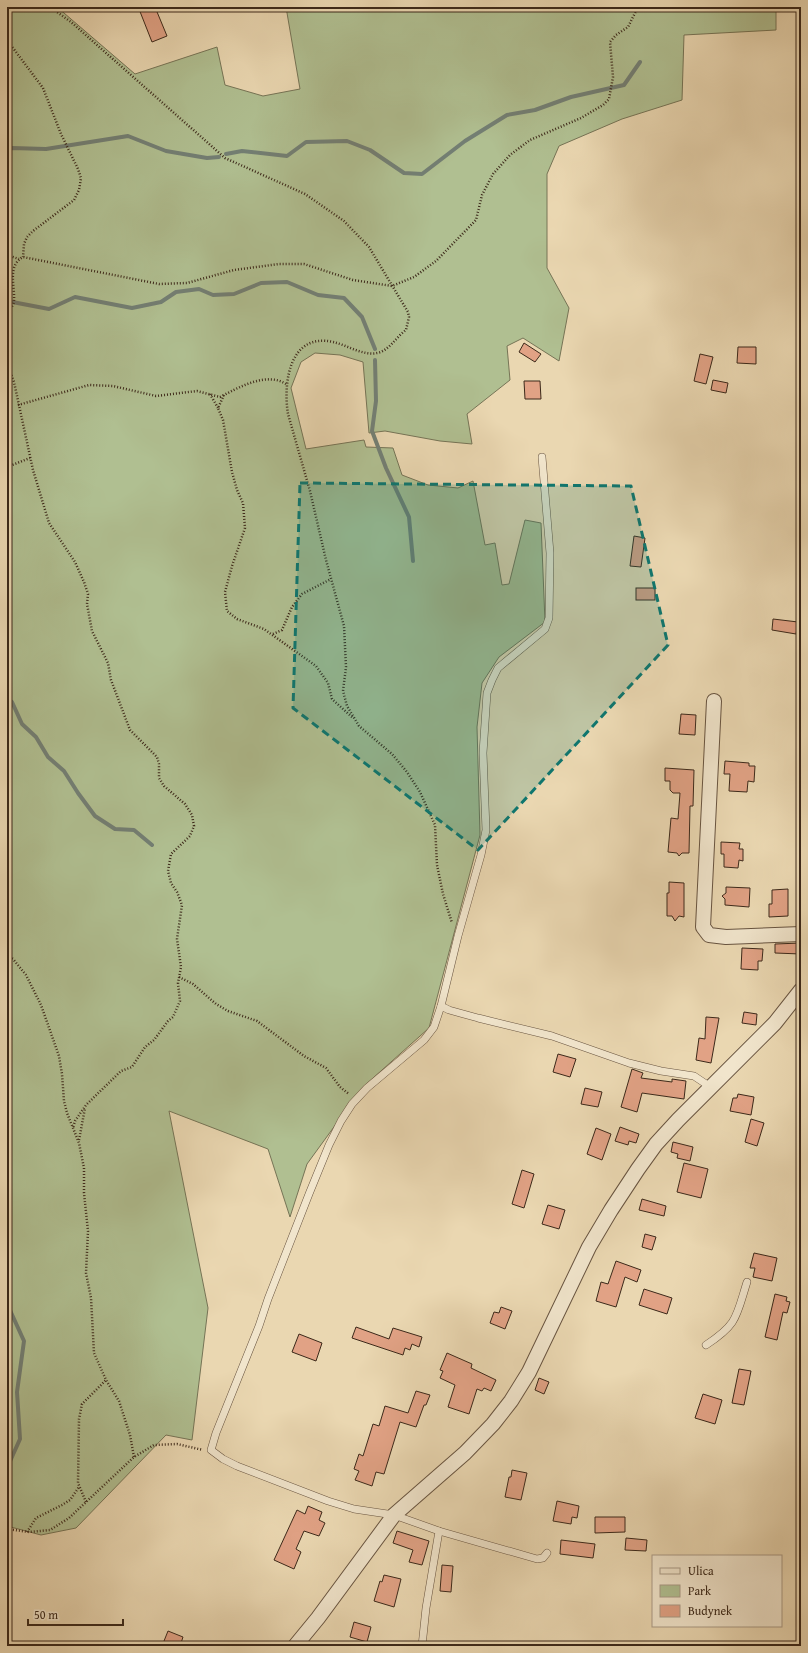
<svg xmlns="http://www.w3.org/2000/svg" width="808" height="1653" viewBox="0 0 808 1653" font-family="'Gentium Book Plus',serif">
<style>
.green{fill:#b0bf91;stroke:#767456}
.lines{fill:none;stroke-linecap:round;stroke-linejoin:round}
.stream{stroke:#737f74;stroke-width:4}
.building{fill:#e1a285;stroke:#3c291a}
.service-casing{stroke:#685440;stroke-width:8}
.minor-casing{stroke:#685440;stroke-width:16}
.path{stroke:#3c291a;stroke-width:2.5;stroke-dasharray:1 2;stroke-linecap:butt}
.service{stroke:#f1e5cc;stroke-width:7}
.minor{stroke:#f1e5cc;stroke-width:14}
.marked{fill:#0f766e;fill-opacity:0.2;stroke:#0f766e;stroke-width:3;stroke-dasharray:8 5;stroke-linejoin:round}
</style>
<rect width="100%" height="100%" fill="#ead7b1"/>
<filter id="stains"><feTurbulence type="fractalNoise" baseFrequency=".005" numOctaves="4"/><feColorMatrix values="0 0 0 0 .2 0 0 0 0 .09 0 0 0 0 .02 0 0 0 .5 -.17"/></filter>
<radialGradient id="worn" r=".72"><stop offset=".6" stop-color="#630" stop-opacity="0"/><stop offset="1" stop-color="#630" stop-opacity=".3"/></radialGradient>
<polygon class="green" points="7,7 57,7 135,74 217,47 225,85 263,96 300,89 286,7 776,7 776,30 684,35 682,100 622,119 559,146 547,174 547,268 569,308 559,361 523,338 507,346 510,380 467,414 472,444 440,441 385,431 369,433 363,362 340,355 315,353 301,362 291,388 306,449 364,440 366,447 393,448 402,475 428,485 458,488 473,481 485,545 495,543 502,585 509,584 525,520 541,523 545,622 499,657 482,683 477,727 480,835 429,1028 363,1087 307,1164 290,1217 268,1149 169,1111 208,1308 192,1440 166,1435 76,1528 41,1535 7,1526"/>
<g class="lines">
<g class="stream">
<polyline points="7,150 12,148 46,149 128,136 166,151 207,158 219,157"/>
<polyline points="226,154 242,151 287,156 306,142 347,141 370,150 404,173 422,174 465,141 507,115 535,110 571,97 624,85 640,62"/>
<polyline points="7,301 49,309 75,297 132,308 161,302 176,292 199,289 213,295 234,294 261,283 287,282 318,295 344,298 362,317 375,349"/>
<polyline points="375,360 376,401 372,431 386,468 409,517 413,561"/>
<polyline points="7,699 12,702 22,724 36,737 48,757 64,771 78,793 95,816 115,829 134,830 152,845"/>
<polyline points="7,1280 9,1308 24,1341 17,1392 20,1439 7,1468"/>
</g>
</g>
<g class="building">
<polygon points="144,7 155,7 167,36 152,42 139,9"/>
<polygon points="524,343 541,354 535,362 519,352"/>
<polygon points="738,347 756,347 756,364 737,363"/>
<polygon points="700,354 713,357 706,384 694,381"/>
<polygon points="713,380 728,383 726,393 711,390"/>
<polygon points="524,381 540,381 541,399 525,399"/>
<polygon points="634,536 645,538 641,567 630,566"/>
<rect x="636" y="588" width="19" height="12"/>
<polygon points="773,619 798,622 796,634 772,630"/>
<polygon points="681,714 696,715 695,735 679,734"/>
<polygon points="725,761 749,763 749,766 755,766 754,782 748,781 747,792 729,791 730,774 724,774"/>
<polygon points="665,768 694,770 693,806 690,806 689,853 682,853 679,856 677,853 668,852 671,818 678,819 680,793 673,793 670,790 670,781 665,781"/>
<polygon points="721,842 740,843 739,849 743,849 743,861 739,860 738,868 724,867 724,854 721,854"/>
<polygon points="669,882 684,883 684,917 679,916 675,921 672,916 667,916 667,893 669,893"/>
<polygon points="726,887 750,888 749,907 725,905 725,899 722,896 726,893"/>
<polygon points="788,889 788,916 769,917 769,904 772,904 772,890"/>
<polygon points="801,943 801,954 775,953 775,944"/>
<polygon points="742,948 763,949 762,961 758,961 758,970 741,969"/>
<polygon points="744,1012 757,1014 756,1025 742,1023"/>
<polygon points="706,1017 719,1018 711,1063 696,1060 699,1038 705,1039"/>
<polygon points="558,1054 576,1059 570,1077 553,1072"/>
<polygon points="632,1069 643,1073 641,1078 672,1082 672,1079 686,1081 684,1099 642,1093 637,1112 621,1107"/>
<polygon points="585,1088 602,1092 598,1107 581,1104"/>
<polygon points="738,1094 754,1097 751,1115 730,1111 733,1098 737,1098"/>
<polygon points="751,1119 764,1123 757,1146 745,1142"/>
<polygon points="620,1127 639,1134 636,1143 629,1141 628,1145 615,1141"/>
<polygon points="596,1128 611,1134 602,1160 587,1154"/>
<polygon points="673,1142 693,1147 690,1161 677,1158 678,1154 671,1152"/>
<polygon points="684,1163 708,1169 701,1198 677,1192"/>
<polygon points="522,1170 534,1174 524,1208 512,1204"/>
<polygon points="642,1199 666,1206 664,1216 639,1210"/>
<polygon points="548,1205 565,1210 559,1229 542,1224"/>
<polygon points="645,1234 656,1237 652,1250 642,1247"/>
<polygon points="754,1253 777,1258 772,1281 753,1277 755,1268 750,1268"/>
<polygon points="616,1261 641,1270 637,1282 625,1277 616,1307 596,1301 601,1282 608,1284"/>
<polygon points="644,1289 672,1298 667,1314 639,1305"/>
<polygon points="775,1294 787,1297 786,1301 790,1302 787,1313 783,1312 777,1340 765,1337"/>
<polygon points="501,1307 512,1311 505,1329 490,1323 494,1312 499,1313"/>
<polygon points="356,1327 389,1339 393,1328 422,1337 419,1347 412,1344 410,1350 405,1348 403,1355 352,1338"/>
<polygon points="299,1334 322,1343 316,1361 292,1352"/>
<polygon points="447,1353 472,1364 471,1368 496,1380 491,1391 484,1388 482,1391 477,1389 469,1414 448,1407 455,1385 440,1378 443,1371 440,1370"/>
<polygon points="739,1369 751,1371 744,1405 732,1403"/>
<polygon points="539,1378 549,1382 544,1394 535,1390"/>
<polygon points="416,1391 430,1395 426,1405 424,1405 416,1427 400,1422 384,1474 376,1472 372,1486 355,1480 359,1471 354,1469 359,1454 363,1456 373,1424 379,1426 385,1406 408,1413"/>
<polygon points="703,1394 722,1400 715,1424 695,1418"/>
<polygon points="512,1470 527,1473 521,1500 505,1497 509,1477 511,1477"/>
<polygon points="557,1501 579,1506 577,1518 572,1517 571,1524 553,1521"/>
<polygon points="308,1506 322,1512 319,1520 325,1523 319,1536 304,1531 296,1549 301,1552 294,1569 274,1560 297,1510 305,1514"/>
<polygon points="595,1517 625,1517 625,1532 595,1533"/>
<polygon points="397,1531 429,1541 422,1565 409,1562 413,1550 393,1543"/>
<polygon points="626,1538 647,1540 646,1551 625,1550"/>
<polygon points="561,1540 595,1544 593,1558 560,1554"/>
<polygon points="442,1565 453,1566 451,1592 440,1591"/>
<polygon points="384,1575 401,1579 394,1607 374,1601 380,1581 382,1582"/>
<polygon points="354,1622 371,1627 367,1642 350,1637"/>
<polygon points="168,1631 183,1637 180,1646 162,1646"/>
</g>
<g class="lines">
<defs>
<g id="service">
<polyline points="542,457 550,553 549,618 545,629 539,634 498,668 492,680 487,693 483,753 486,830 481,855 458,936 441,1006 449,1010 478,1018 552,1036 629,1063 661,1071 694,1076 712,1088"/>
<path d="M706,1345C738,1324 736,1317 747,1282"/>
<polyline points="439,1531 537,1559 543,1558 547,1553"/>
<polyline points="422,1646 426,1608 439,1531 394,1515 354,1509 328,1501 237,1466 223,1459 211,1450 216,1433 259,1326 268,1299 309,1194 329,1145 341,1121 352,1104 367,1088 424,1040 434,1027 441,1006"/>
</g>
<g id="minor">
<polyline points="714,701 703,927 709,935 726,937 801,934"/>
<polyline points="295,1646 318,1618 394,1515 465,1453 493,1424 511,1401 529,1372 589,1247 611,1210 638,1169 656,1144 678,1120 775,1023 801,990"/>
</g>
</defs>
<use href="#service" class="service-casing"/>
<use href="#minor" class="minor-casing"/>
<g class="path">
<path d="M50,7L71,22L225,158L305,194L344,221L369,247L408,312L409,317L406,330C396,337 389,351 377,353C363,356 347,345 333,342C289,332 283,384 288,414L310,491L326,560L344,626L346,667L343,691L347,706L359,726L392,754L407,772L420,792L435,825L437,865L443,894L452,923"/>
<polyline points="7,40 43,88 61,134 78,169 81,178 79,190 74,200 33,231 27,237 24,244 23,257"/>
<polyline points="7,255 19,259"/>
<path d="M7,314C9,310 14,305 14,301C15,285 7,266 23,257L159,284L187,283L234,270L279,264H304L353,280L392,286L414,277L436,261L476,220L482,195L493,174L510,155L530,140L581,118L603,105L609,99L613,77L610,42L616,35L628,27L638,7"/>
<polyline points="7,364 14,382 33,470 49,523 75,562 84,582 88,594 87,604 92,631 108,663 111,680 130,730 157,757 159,764 159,778 164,786 185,804 192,815 194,826 190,836 171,854 168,871 171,883 177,892 182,905 177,939 181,967 178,983 180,1001 173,1017 168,1021 154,1040 145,1047 132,1067 121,1071 86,1105 75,1121 73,1128"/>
<path d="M286,384C268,372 241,386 224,395L218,408L223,420L232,472L237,490L243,503L245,528L232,566L225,592L227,611L237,619L264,629L316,666L328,683L332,699L353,718"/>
<polyline points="210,394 218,408"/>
<polyline points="18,405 89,385 113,386 156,396 197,391 220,397 224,395"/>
<polyline points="7,467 30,458"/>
<polyline points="273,634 282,630 292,607 302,594 331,579"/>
<polyline points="7,955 13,959 26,975 41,1005 59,1056 62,1074 64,1101 67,1113 79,1143 84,1168 84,1193 88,1231 86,1273 91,1298 94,1353 106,1380 119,1401 130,1435 134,1457"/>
<polyline points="179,977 193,984 216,1004 228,1011 257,1021 304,1056 326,1068 340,1087 349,1094"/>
<polyline points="79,1140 85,1108"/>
<polyline points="86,1502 78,1483 79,1419 82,1404 106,1380"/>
<polyline points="7,1529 29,1532 50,1530 69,1518 134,1457 154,1445 177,1444 203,1450"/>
<polyline points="27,1532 36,1518 62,1505 70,1500 79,1487"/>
</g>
<use href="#service" class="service"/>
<use href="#minor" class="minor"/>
</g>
<path class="marked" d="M300,483L631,486L668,645L478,850L293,708Z"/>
<rect width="808" height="1653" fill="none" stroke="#ead7b1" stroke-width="24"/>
<rect x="8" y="8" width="792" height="1637" fill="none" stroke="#3c291a" stroke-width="2"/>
<rect x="12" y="12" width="784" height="1629" fill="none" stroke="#3c291a"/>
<rect x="652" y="1555" width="130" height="72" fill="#f1e5cc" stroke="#a99a85"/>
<rect x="660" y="1568" width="20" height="6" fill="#f1e5cc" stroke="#a99a85"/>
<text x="688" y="1575" font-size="12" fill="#3c291a">Ulica</text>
<rect x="660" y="1585" width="20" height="12" fill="#b0bf91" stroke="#a99a85"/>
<text x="688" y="1595" font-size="12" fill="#3c291a">Park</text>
<rect x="660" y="1605" width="20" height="12" fill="#e1a285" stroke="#a99a85"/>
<text x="688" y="1615" font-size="12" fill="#3c291a">Budynek</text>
<path d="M28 1619v6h95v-6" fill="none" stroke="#3c291a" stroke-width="2"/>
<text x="34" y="1619" font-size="12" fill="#3c291a" stroke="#f1e5cc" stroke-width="3" paint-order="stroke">50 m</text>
<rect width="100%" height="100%" filter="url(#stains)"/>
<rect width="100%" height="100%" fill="url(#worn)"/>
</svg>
